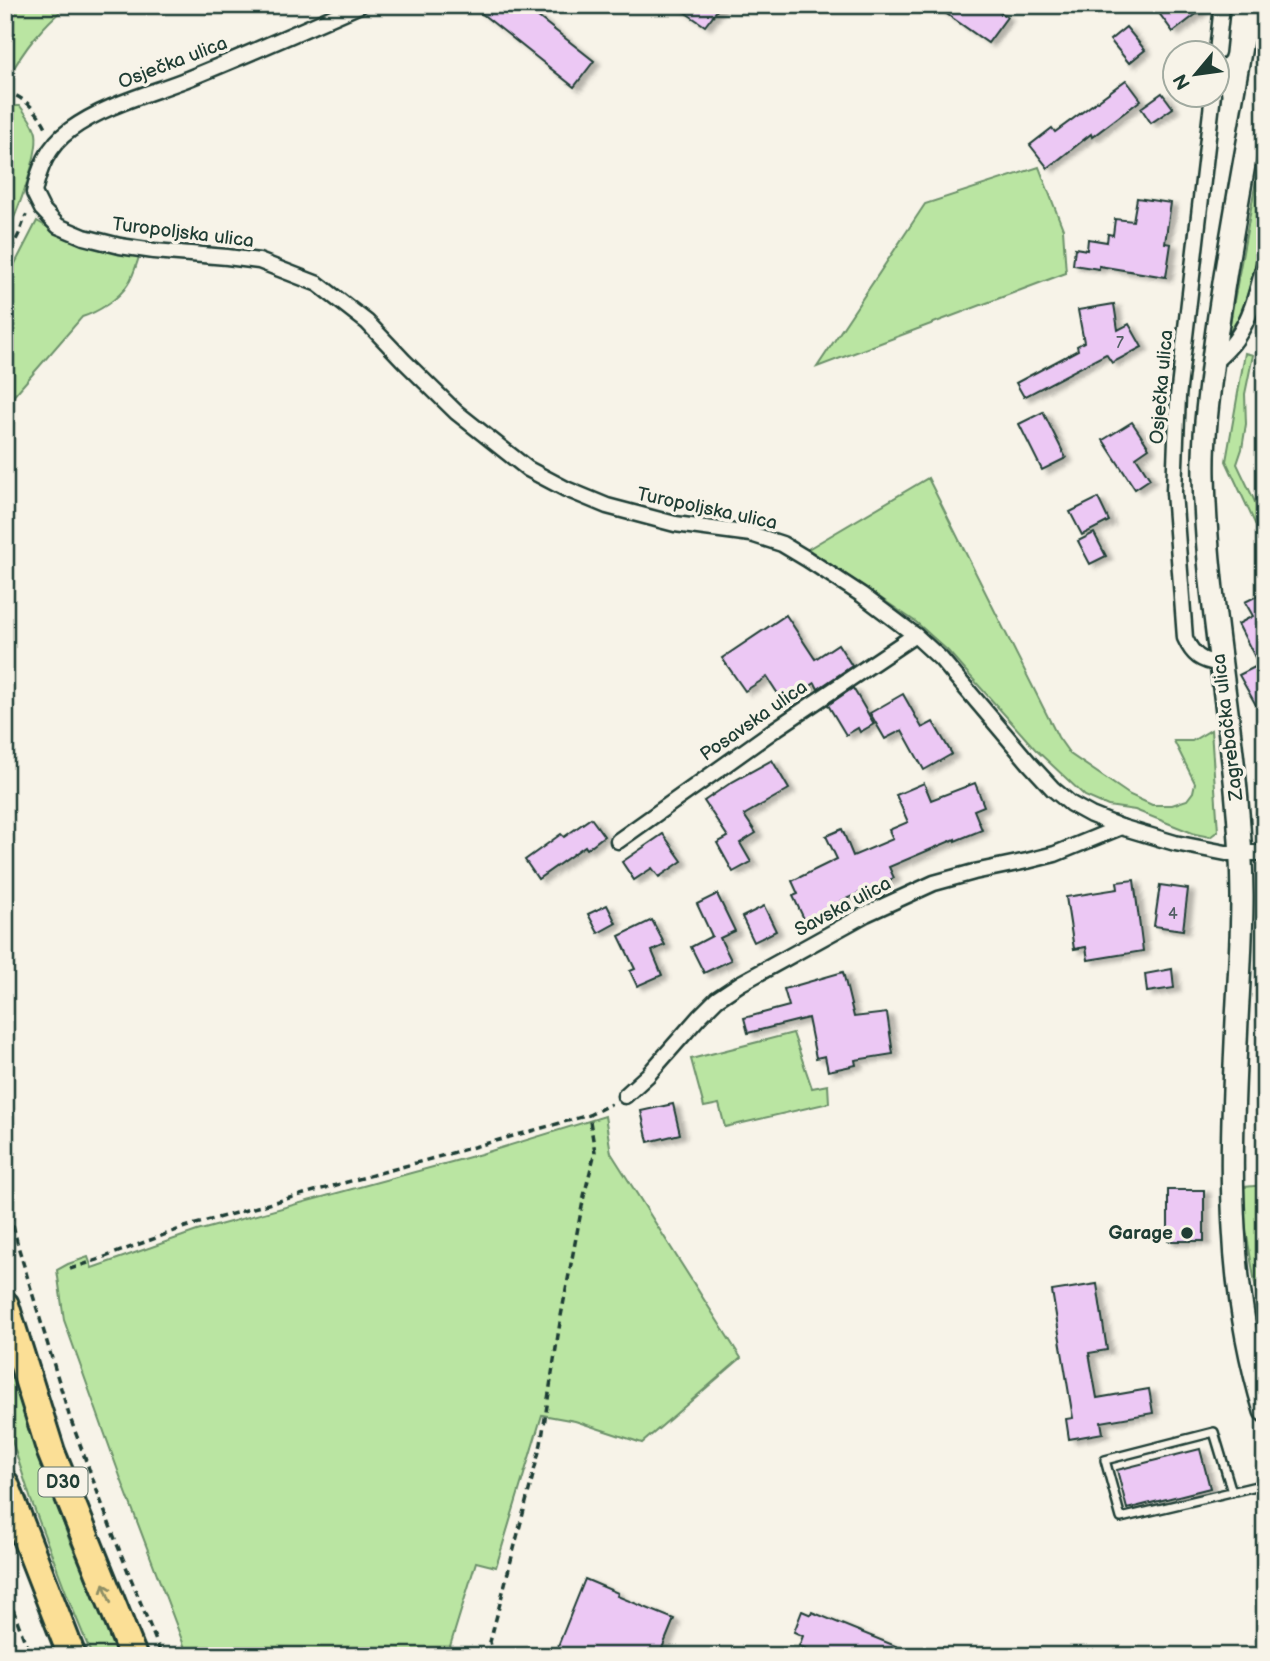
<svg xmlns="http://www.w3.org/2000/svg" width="1270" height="1661" viewBox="0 0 1270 1661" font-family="'Balsamiq Sans',sans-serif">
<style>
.green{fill:#bae5a2;stroke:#6c916b;stroke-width:2}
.building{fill:#ecc8f4;stroke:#1f3d34;stroke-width:2;filter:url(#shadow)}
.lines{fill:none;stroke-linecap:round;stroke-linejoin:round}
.lane-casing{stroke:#1f3d34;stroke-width:12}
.street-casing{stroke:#1f3d34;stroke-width:19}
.secondary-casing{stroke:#1f3d34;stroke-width:26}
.highway-casing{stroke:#1f3d34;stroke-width:32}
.path{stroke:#1f3d34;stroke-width:3.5;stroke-dasharray:7 5;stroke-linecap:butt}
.lane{stroke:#f7f3e8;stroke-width:7}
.street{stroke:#f7f3e8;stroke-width:14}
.secondary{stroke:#f7f3e8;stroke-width:21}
.highway{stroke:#fbdf96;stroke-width:26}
.oneway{stroke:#8d8e65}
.poi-dot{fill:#1f3d34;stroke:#f7f3e8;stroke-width:2.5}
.labels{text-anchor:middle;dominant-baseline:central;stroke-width:7;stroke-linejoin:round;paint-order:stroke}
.number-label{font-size:16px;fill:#526064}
.shield{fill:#f7f3e8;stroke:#60746a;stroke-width:2}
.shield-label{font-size:18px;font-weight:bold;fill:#1f3d34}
.street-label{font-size:19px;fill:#1f3d34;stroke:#f7f3e8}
.poi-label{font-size:19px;font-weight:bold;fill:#1f3d34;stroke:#f7f3e8;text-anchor:end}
</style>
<defs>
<filter id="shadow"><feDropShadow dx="6" dy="3.5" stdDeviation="2" flood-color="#0004"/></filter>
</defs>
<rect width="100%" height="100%" fill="#f7f3e8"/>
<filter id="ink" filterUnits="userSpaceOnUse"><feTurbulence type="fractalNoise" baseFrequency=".0143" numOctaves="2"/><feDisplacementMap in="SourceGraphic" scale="14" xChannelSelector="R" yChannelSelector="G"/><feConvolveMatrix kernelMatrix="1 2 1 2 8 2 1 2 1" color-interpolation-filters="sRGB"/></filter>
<g filter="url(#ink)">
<g class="green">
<path d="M68,5C41,27 25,48 8,78L5,77V23L19,6Z"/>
<path d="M5,106H20C25,113 32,121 35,130C43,148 15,218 5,237Z"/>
<polygon points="1265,132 1265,231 1243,311 1228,334"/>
<polygon points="1039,167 1063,229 1066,273 817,367 925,204"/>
<path d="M37,221L66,238L88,245L139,257C136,266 133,277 128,284C119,299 98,312 82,317L5,406V283Z"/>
<polygon points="1245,353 1253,355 1245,394 1246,424 1242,449 1237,464 1265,523 1265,545 1226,461"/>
<polygon points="928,478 1058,737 1070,754 1130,795 1152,805 1172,805 1187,800 1193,792 1195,783 1174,741 1192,741 1211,730 1218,831 1210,837 1195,834 1135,810 1108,806 1085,796 1035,749 948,651 916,622 808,549"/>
<polygon points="793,1033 812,1088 828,1085 829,1103 725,1127 719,1104 704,1107 691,1059"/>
<polygon points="605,1116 611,1153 741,1358 642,1443 575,1421 542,1415 496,1567 476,1562 447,1656 188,1656 121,1479 64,1320 57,1270 68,1264 88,1257 92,1268 197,1231 481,1154"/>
<polygon points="1265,1185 1265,1344 1245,1224 1244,1187"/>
<polygon points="5,1345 26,1416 69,1539 119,1656 92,1656 69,1600 31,1500 5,1419"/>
</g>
<g class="building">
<polygon points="471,5 523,5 594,61 574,87"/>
<polygon points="674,5 721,5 705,26"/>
<polygon points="934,5 989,5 1007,17 988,43"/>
<polygon points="1153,5 1208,5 1173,32"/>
<polygon points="1126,27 1145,50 1129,63 1110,40"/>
<polygon points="1126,80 1141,100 1092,137 1091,134 1048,168 1030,145 1052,128 1055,132"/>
<polygon points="1162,93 1173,108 1151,123 1141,108"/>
<polygon points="1137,198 1171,203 1165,243 1171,244 1166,277 1099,266 1099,269 1073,265 1075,248 1087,250 1088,239 1107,242 1108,234 1113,235 1115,219 1133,221"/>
<polygon points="1114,304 1118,330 1129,324 1142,347 1112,363 1106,354 1024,397 1016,383 1078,350 1077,346 1084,342 1078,310"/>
<polygon points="1043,412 1066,458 1042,470 1019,424"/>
<polygon points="1132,422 1149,448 1136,457 1150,479 1135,489 1103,440"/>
<polygon points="1098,498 1109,521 1082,535 1070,512"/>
<polygon points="1094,533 1106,556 1090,564 1078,541"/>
<polygon points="1265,592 1265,721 1239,675 1259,665 1238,624 1253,616 1245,602"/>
<polygon points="786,615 815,659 838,644 852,666 818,689 815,683 784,703 767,677 745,691 722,658"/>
<polygon points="853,688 874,724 860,732 858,728 846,735 828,705"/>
<polygon points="903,694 922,728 933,722 952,754 924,770 902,730 885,739 870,713"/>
<polygon points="772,760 789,789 744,815 756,833 740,843 751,862 733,872 717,843 728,837 704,801 732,782"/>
<polygon points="924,783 931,800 975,783 984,806 974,810 982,830 955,841 955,839 889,867 894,878 841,901 843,903 805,921 793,896 798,894 792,881 837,859 826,836 842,829 853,856 893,839 889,830 908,822 896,795"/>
<polygon points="591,818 604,836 587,849 585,846 538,879 525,860 561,834 564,837"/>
<polygon points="663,834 682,861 659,877 652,868 634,880 622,862"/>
<polygon points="1134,880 1143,951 1088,960 1086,947 1074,949 1066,897 1118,889 1117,882"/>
<polygon points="1160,885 1188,889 1183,930 1154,926"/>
<polygon points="717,894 735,931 720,938 731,960 704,973 691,947 712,936 697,904"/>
<polygon points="607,905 616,923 598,933 588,914"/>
<polygon points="764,906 776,931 754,942 742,917"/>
<polygon points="652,920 665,945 652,951 662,975 637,986 630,971 635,969 619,936"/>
<polygon points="1172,969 1174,988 1147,992 1145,974"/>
<polygon points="843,972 854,1017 887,1013 893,1054 855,1060 856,1065 828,1071 825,1056 816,1058 808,1018 748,1033 744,1018 789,1006 784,989"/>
<polygon points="673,1104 680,1134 648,1142 641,1111"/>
<rect x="1168" y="1190" width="36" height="51"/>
<polygon points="1097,1284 1107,1350 1089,1353 1097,1398 1149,1389 1153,1413 1101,1422 1103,1433 1069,1439 1066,1419 1073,1418 1052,1291"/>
<polygon points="1200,1449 1210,1488 1127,1509 1117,1470"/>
<polygon points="585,1579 618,1593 617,1596 674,1619 659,1656 554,1656"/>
<polygon points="802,1611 811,1615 812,1612 920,1656 825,1656 799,1646 803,1636 794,1632"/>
</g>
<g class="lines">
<defs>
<polyline id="lane" points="1232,1492 1214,1432 1105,1460 1121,1518 1265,1484"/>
<g id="street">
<path d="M360,5C301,31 242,57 182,81C145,95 103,106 70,130C48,146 39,168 34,193L42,209L58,226L84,237L120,246L154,251L227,257L259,261L318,284L367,322L404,361L456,412L528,469L566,489L607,506L675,524L751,534L782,544L807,559L862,595L915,635L941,659L1030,764L1053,789L1071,804L1091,815L1121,827L1175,843L1226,853H1265"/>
<polyline points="1217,52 1222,5"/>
<path d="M1213,94L1178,397L1176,439L1174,492L1185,638C1193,656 1201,661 1220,664"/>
<path d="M1213,363C1221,356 1230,348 1236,339C1252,316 1258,288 1265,261"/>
<polyline points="618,841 774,730 915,635"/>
<polyline points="625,1096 648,1075 699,1017 717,999 741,983 866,914 934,883 974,872 1027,861 1055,854 1121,827"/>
</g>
<path id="secondary" d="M1265,45C1248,147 1227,249 1214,352C1209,393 1203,434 1204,476C1207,617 1241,755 1242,896C1242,937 1239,979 1237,1020C1234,1089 1230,1159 1234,1228C1237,1289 1247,1352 1265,1411"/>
<g id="highway">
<polyline points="5,1305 51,1452 133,1656"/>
<polyline points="5,1484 72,1656"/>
</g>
</defs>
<use href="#lane" class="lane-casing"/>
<use href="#street" class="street-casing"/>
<use href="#secondary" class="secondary-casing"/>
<use href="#highway" class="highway-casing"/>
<g class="path">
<path d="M5,92C23,95 41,114 47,130"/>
<polyline points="5,261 19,234 26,215"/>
<polyline points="5,1190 18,1246 69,1415 113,1534 162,1656"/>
<polyline points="70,1269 97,1260 185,1227 589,1115 611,1104"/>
<polyline points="5,1587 30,1656"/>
<polyline points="494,1656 490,1642 541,1444 561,1316 584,1196 595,1152 589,1115"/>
</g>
<use href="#lane" class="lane"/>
<use href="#street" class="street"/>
<use href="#secondary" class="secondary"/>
<use href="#highway" class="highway"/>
</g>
<defs><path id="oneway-shaft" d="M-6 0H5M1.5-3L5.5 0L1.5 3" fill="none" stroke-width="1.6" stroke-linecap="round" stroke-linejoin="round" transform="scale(1.75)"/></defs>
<use class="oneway" href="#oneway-shaft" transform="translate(107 1593) rotate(-111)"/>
</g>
<circle class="poi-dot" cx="1187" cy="1233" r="7"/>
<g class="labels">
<g class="number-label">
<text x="1120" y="343">7</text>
<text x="1173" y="914">4</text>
</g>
<rect class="shield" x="38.5" y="1467.5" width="49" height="29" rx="5"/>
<g class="shield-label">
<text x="63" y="1482">D30</text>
</g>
<g class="street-label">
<text transform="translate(173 63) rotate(-21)">Osječka ulica</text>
<text transform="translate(183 233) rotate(7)">Turopoljska ulica</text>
<text transform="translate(1162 387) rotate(-85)">Osječka ulica</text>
<text transform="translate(707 509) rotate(12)">Turopoljska ulica</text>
<text transform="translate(754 721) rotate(-35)">Posavska ulica</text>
<text transform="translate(1228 727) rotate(-97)">Zagrebačka ulica</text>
<text transform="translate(843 907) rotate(-28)">Savska ulica</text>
</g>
<g class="poi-label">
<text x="1173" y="1233">Garage</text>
</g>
</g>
<rect width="1270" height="1661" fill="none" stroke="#f7f3e8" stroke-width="28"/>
<rect x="14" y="14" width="1242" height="1633" fill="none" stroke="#1f3d34" stroke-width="2.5" filter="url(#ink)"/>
<g transform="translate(1196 74) rotate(241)"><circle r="33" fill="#f7f3e8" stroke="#a1aaa0" stroke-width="2"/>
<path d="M0-5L12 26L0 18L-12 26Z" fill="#1f3d34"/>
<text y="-10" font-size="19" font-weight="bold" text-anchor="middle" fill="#1f3d34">N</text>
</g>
</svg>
